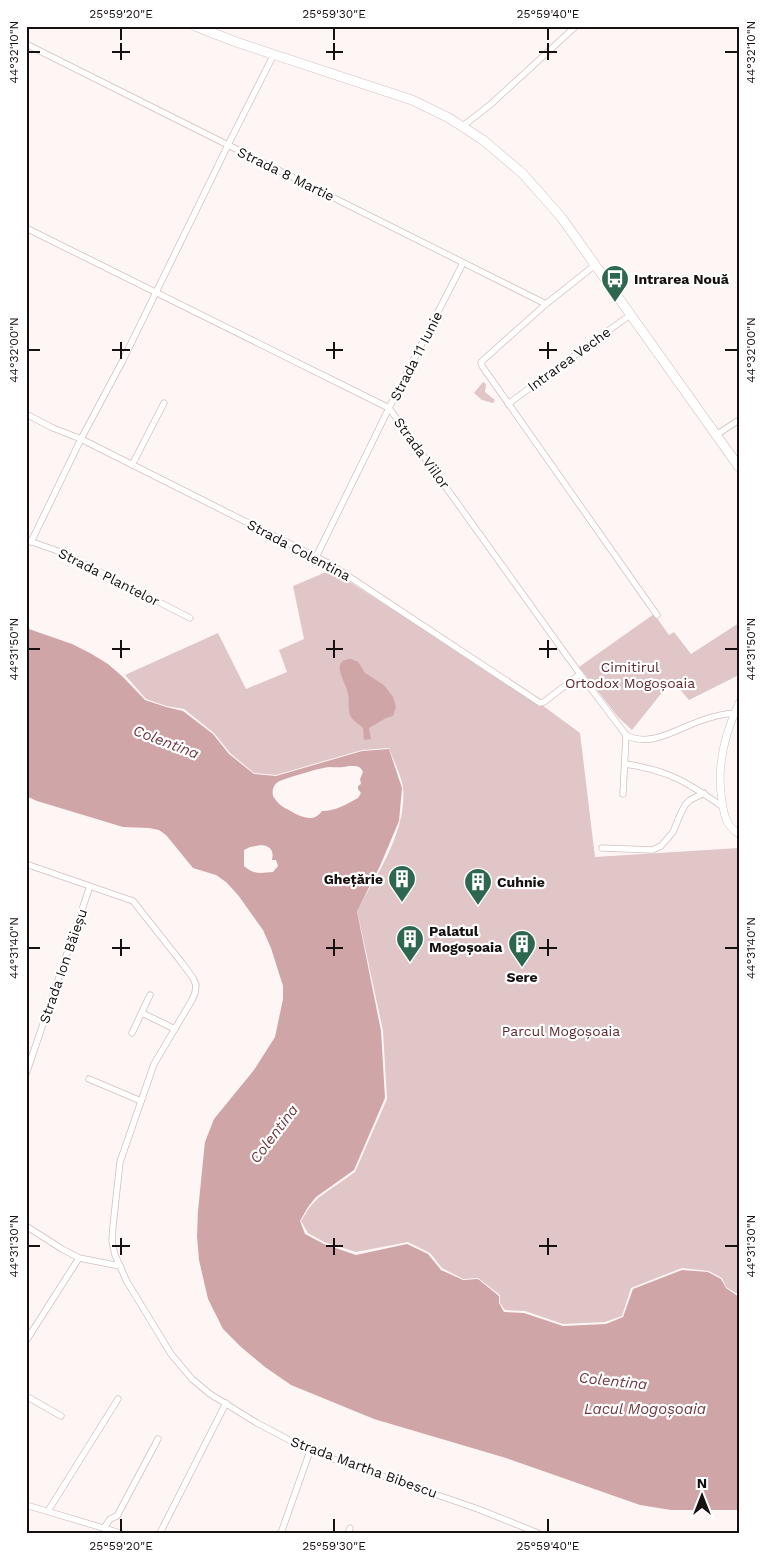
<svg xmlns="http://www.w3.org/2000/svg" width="765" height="1559" viewBox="0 0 765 1559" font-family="'Work Sans',sans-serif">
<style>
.green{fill:#e1c6c8}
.water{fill:#cfa5a8;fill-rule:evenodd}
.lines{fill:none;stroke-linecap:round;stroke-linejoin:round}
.minor-casing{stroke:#d5bfc0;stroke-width:7}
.tertiary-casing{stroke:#d5bfc0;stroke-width:8}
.primary-casing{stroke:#d5bfc0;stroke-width:10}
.minor{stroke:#fff;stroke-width:5.5}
.tertiary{stroke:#fff;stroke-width:7}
.primary{stroke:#fff;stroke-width:9}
.ticks{fill:none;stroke:#171010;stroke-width:2}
.labels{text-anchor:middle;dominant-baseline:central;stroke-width:4.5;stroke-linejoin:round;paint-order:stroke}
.street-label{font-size:14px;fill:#171010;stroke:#fff}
.poi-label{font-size:14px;font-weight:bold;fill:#171010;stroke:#fff;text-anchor:start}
.park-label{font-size:14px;fill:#612b31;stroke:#fff}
.water-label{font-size:15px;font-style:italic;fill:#70383e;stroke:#fff}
.neatline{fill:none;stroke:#171010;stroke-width:2}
.ticks-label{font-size:12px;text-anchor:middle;fill:#171010}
</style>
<rect width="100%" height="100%" fill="#fef5f5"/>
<g class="green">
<polygon points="483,382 486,384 485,392 495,400 493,403 482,400 474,393"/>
<path d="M331,570L546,708L580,733L595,857L739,848V1295L726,1287L722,1278L709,1271L682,1268L631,1288L622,1316L605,1322L563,1324L525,1311L505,1310L500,1303V1295L478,1278L463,1279L442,1268L430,1253L408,1242L356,1252L324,1242L308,1233L301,1221L309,1208L318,1198L355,1172L387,1099L383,1031L357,910C377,875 407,831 403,788C402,777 393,760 389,748L362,750L276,775L254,773L230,753L214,733L184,709L166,706L146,699L125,675L218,633L246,689L287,672L279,650L304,639L293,586Z"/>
<polygon points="654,614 669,635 674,632 691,654 739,623 739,675 689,700 672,680 632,730 618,717 579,667"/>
</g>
<g class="water">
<path d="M26,628L72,644L90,653L108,664L123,677L145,700L166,707L183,711L213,734L229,754L254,774L276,776L362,751L389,749L402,788L399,821L380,866L357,911L381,1031L385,1098L354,1170L316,1197L308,1207L300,1221L305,1234L324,1244L356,1255L407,1244L428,1254L441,1270L463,1280L478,1279L499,1296V1303L504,1312L524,1313L563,1326L606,1324L623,1317L633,1289L682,1270L708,1272L721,1279L726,1288L739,1297V1510H671L640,1505L506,1458L374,1419L291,1385L265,1367L241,1347L223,1329L208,1299L199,1260L197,1236L198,1211L204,1151L205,1142L214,1119L254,1070L275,1037L283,999V986L271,948L263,930L238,895L226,882L216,875L193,868L166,835L159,830L149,828L123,827L37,801L26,796ZM349,766C356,766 360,765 363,772L360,779L361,784L358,786V789L361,793L358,798C347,804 336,811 322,811C314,822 304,818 294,813C284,807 280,807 273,796C272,791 273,785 278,782C282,779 323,767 329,767C336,767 342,768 349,766ZM261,845C271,846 274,851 272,860H276L278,866L273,872C261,873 254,875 244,866V850L250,847Z"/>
<path d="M351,659L358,662L365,673L384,685L393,697L396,707L393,716L386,718L369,728L371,739L364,740L363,728C359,724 354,722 351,717C347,710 350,702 348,694C347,683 328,660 351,659Z"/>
</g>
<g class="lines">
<defs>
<g id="minor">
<polyline points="26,44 546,304"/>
<polyline points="463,126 491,104 576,26"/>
<path d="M26,228L389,408L580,674L626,735C650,748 677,729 700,721C711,717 722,714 734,713"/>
<polyline points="595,265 546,304 481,362 482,366 657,615"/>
<polyline points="508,404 630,315"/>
<polyline points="26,414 53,428 81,439 330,564 540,703 544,702 580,674"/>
<polyline points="716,435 739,420"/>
<polyline points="132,465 164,403"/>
<polyline points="26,540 61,552 190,618"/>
<polyline points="31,542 81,439 122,362 228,145 274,54"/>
<polyline points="316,557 389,408 463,263"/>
<path d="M625,764C668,770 687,782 723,807"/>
<polyline points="623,794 626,735"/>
<polyline points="602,848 652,850 661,846 673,832 680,815 685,805 690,800 704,793"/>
<polyline points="26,864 133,901 182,963 193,978 196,985 195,993 192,1000 154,1064 120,1162 113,1226 112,1241 115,1255 120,1266 126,1280 171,1354 192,1379 210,1394 257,1423 310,1451 478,1509 538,1533"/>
<polyline points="142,1013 175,1029"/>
<polyline points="132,1033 150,995"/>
<polyline points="26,1074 90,886"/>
<polyline points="89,1079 141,1101"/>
<polyline points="26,1226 62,1249 79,1258 120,1266"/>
<polyline points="26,1341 79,1258"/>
<polyline points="26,1396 61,1416"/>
<polyline points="26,1505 120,1533"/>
<polyline points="48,1511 118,1399"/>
<polyline points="104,1528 110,1519 117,1516 158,1439"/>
<polyline points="160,1533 226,1403"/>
<polyline points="281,1533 310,1451"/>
<polyline points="348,1533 350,1528"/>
</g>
<path id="tertiary" d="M739,703C725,733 716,767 722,801C724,815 726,826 739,834"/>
<polyline id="primary" points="195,26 236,42 412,100 449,118 483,140 522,173 561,217 739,467"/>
</defs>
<use href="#minor" class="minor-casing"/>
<use href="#tertiary" class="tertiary-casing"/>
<use href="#primary" class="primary-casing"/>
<use href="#minor" class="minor"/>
<use href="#tertiary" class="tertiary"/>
<use href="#primary" class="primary"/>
</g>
<path class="ticks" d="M121,28V40M334,28V40M548,28V40M121,43V60M334,43V60M548,43V60M28,52H40M112,52H130M326,52H343M539,52H557M725,52H738M121,342V359M334,342V359M548,342V359M28,350H40M112,350H130M326,350H343M539,350H557M725,350H738M121,640V658M334,640V658M548,640V658M28,649H40M112,649H130M326,649H343M539,649H557M725,649H738M121,939V956M334,939V956M548,939V956M28,948H40M112,948H130M326,948H343M539,948H557M725,948H738M121,1238V1255M334,1238V1255M548,1238V1255M28,1246H40M112,1246H130M326,1246H343M539,1246H557M725,1246H738M121,1519V1532M334,1519V1532M548,1519V1532"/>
<defs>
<symbol id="bus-pin" viewBox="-11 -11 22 30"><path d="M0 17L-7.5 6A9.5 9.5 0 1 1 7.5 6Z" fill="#2e674f" stroke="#fff"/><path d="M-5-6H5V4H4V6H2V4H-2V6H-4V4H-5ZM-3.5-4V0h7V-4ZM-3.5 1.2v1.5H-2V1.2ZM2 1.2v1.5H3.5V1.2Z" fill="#fff"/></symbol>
<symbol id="building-pin" viewBox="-11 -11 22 30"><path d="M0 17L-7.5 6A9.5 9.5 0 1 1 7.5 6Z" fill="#2e674f" stroke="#fff"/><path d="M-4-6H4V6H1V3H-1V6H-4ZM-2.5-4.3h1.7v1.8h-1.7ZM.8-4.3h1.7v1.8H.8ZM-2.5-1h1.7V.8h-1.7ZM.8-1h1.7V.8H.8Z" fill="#fff"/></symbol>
</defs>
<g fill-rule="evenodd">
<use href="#bus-pin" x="599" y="263" width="32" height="43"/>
<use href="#building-pin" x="386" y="863" width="32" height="43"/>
<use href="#building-pin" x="462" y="866" width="32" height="43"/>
<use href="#building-pin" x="394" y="923" width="32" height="43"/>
<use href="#building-pin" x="506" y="928" width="32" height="43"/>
</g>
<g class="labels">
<g class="street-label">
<text transform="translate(286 174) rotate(26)">Strada 8 Martie</text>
<text transform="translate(416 356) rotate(-63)">Strada 11 Iunie</text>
<text transform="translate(569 359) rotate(-36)">Intrarea Veche</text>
<text transform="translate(422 453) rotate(54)">Strada Viilor</text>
<text transform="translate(299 550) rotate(28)">Strada Colentina</text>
<text transform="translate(109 577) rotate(27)">Strada Plantelor</text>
<text transform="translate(63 966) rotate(-71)">Strada Ion Băieșu</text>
<text transform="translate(364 1467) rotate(20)">Strada Martha Bibescu</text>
</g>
<g class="poi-label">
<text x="634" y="279">Intrarea Nouă</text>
<text x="383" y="879" text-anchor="end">Ghețărie</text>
<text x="497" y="882">Cuhnie</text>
<text x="429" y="931">Palatul<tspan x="429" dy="16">Mogoșoaia</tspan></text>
<text x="522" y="977" text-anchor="middle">Sere</text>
</g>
<g class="park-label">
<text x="630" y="667">Cimitirul<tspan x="630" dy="16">Ortodox Mogoșoaia</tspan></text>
<text x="561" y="1031">Parcul Mogoșoaia</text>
</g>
<g class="water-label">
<text transform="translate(166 742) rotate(21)">Colentina</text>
<text transform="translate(274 1134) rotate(-53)">Colentina</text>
<text transform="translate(613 1381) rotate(6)">Colentina</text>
<text x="645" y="1409">Lacul Mogoșoaia</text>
</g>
</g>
<rect width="765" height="1559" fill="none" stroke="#ffffff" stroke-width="55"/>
<g transform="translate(702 1496)" stroke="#ffffff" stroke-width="4" paint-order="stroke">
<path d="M0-4L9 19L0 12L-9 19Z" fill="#171010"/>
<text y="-8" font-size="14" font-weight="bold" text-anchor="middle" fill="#171010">N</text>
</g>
<rect x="28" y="28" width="710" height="1504" class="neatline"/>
<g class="ticks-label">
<text x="121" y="18">25°59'20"E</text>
<text x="334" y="18">25°59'30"E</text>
<text x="548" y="18">25°59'40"E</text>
<text transform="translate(14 52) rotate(-90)" y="4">44°32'10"N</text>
<text transform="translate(751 52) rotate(-90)" y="4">44°32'10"N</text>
<text transform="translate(14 350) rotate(-90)" y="4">44°32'00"N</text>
<text transform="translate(751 350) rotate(-90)" y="4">44°32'00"N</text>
<text transform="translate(14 649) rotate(-90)" y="4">44°31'50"N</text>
<text transform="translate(751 649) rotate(-90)" y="4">44°31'50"N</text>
<text transform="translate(14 948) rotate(-90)" y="4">44°31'40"N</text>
<text transform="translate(751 948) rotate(-90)" y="4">44°31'40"N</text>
<text transform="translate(14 1246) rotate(-90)" y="4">44°31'30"N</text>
<text transform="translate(751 1246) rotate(-90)" y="4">44°31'30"N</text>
<text x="121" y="1550">25°59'20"E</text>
<text x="334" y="1550">25°59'30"E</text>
<text x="548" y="1550">25°59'40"E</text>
</g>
</svg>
